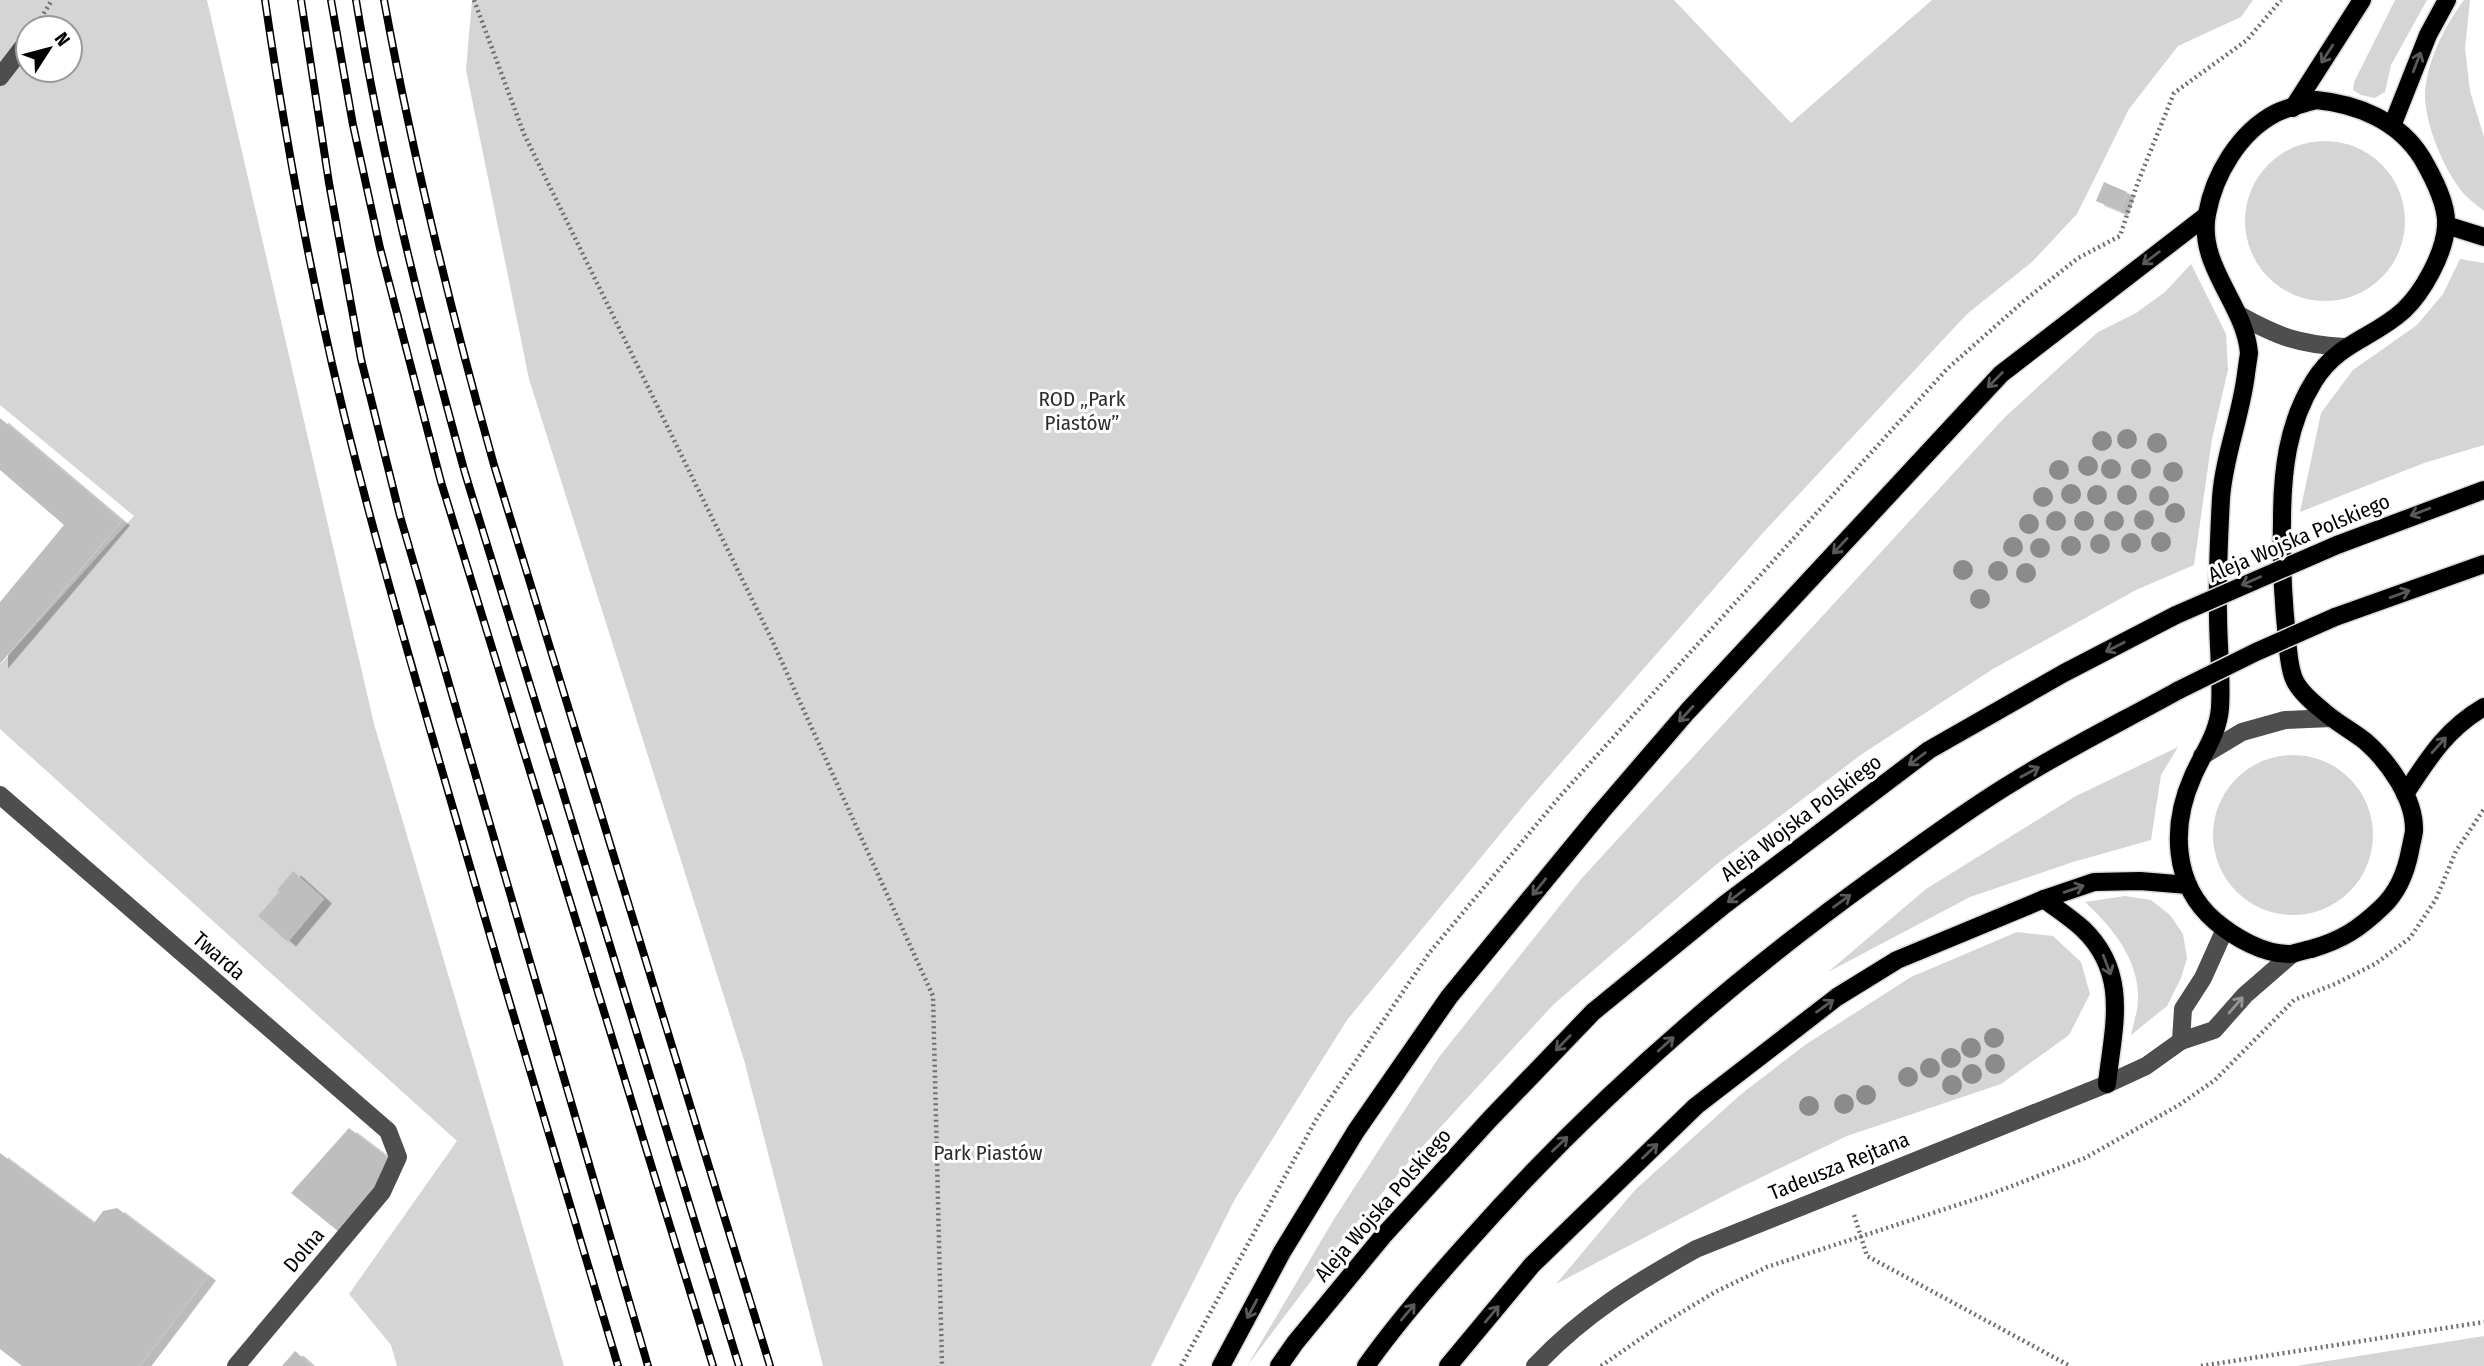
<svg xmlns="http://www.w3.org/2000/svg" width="2484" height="1366" viewBox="0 0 2484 1366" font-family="'Fira Sans Condensed',sans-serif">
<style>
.green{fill:#d5d5d5;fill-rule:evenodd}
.building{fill:#bebebe;filter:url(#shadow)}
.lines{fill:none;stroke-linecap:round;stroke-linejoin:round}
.major-casing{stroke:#dbdbdb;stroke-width:21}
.path{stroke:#707070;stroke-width:4.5;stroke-dasharray:2 3.5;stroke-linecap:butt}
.minor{stroke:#4e4e4e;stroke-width:18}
.major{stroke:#000;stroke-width:18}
.rail-casing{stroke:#000;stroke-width:8}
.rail{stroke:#fff;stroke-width:5;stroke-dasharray:16;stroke-linecap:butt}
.major-bridge-casing{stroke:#dbdbdb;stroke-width:21;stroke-linecap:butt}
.major-bridge{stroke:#000;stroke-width:18}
.tree{fill:#8b8b8b}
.oneway{stroke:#595959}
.oneway2{stroke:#959595}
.labels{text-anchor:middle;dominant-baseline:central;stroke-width:6;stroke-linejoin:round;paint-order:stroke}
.park-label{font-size:21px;fill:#2c2c2c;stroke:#fff}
.street-label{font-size:21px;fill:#000;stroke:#fff}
</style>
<defs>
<filter id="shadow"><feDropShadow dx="8" dy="4.5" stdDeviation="0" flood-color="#0004"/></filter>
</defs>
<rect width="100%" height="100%" fill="#fff"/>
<g class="green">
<path d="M0,0H207L374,724L564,1366H397L391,1345L349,1294L457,1141L0,729V665L134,516L0,405ZM28,28H70V70H28Z"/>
<polygon points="472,0 1674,0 1791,123 1932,0 2253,0 2241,17 2178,46 2129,109 2077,214 2032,262 1967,314 1761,535 1530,798 1347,1020 1235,1199 1151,1366 823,1366 744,1060 529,379 466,70"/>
<polygon points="2395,0 2427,0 2391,65 2385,92 2375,98 2361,95 2353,90 2354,82"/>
<path d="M2464,0H2470L2465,48L2470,91L2484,137V211C2476,204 2466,198 2460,189C2442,166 2420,113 2426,83C2431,53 2446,24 2464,0Z"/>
<circle cx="2325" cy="221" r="80"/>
<polygon points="2460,259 2484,263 2484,445 2424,463 2300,512 2321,413 2353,370 2417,325 2443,294"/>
<polygon points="2191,264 2226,334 2228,370 2212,439 2194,565 2136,590 1993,669 1862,754 1717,864 1554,1004 1412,1158 1342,1240 1247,1366 1334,1219 1439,1057 1582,878 2005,417 2098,332 2136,313 2165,292"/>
<polygon points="2178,747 2161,775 2151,840 2073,862 1970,897 1828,972 1926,889 2076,796"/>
<circle cx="2293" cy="835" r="80"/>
<path d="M2125,896L2151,900L2170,915L2183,934L2187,958L2181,978L2167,1006L2131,1035C2133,1025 2137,1013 2138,1002C2140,961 2114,929 2085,902Z"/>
<polygon points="2017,932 2053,936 2081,962 2090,994 2069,1035 2001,1084 1847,1136 1733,1191 1556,1284 1635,1190 1740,1095 1805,1045 1911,977"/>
<polygon points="2484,1336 2484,1366 2296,1366"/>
</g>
<g class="building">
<polygon points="2104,182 2127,192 2120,211 2096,201"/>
<polygon points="0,418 122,521 0,664 0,602 64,525 0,470"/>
<polygon points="293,871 324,899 288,942 258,916 279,892 277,890"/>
<polygon points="349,1128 390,1159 390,1174 339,1232 291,1193"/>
<polygon points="0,1153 94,1223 103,1211 117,1208 208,1276 140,1366 22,1366 0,1349"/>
<polygon points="295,1351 312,1366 282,1366"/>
</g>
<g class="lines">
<defs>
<g id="major">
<path d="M2316,100C2358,104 2399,121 2422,158C2433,177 2448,205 2446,227C2444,254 2423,292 2404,310C2374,338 2338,342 2314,381C2287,424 2282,473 2282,522C2281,561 2283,599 2287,638C2288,651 2289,667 2294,679C2299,691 2312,702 2322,710C2335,722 2351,730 2365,741C2388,761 2415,798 2414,831C2413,838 2411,845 2410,851C2406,872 2398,892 2382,907C2359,929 2342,940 2311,949C2309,949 2292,954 2291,954C2264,955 2234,937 2215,921C2172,884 2171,825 2193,776C2203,753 2218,734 2220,708C2222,677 2218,645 2218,614C2217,575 2219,536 2221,498C2224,456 2241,416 2246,374C2246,373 2249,354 2249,353C2245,304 2197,266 2207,214C2214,175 2239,132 2276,113C2288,107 2303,104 2316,100Z"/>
<polyline points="2293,108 2362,0"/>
<polyline points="2392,126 2428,35 2447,0"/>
<polyline points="2446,225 2484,237"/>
<polyline points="2337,545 2484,490"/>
<polyline points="2335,617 2484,564"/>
<path d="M2405,794C2428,759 2446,729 2484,707"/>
<path d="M2044,899C2057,909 2071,918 2083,929C2130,974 2113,1028 2107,1084"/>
<polyline points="1221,1366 1282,1252 1356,1131 1449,997 1601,812 1687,712 2001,374 2206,216"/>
<polyline points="1279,1366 1295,1343 1383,1236 1490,1119 1593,1012 1724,905 1929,750 2064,673 2176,615"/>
<path d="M1366,1366C1397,1322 1432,1282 1468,1242C1590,1104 1729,982 1878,875C1923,843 1968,809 2015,781C2068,748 2125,720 2179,690"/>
<polyline points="1448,1366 1532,1265 1696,1106 1837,997 1897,960 2044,899 2094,882 2140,881 2188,885"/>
</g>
</defs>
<use href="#major" class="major-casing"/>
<g class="path">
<polyline points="474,0 524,134 771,638 933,996 942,1366"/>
<polyline points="38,23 52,0"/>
<polyline points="1854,1215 1867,1256 2070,1366"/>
<polyline points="1181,1366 1317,1118 1430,952 1562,794 1947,369 2025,300 2078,258 2120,236 2138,182 2174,93 2247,40 2281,0"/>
<polyline points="1601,1366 1659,1326 1715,1292 1767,1267 1991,1194 2085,1158 2179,1105 2215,1080 2294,1000 2335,984 2375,964 2410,938 2436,899 2456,851 2484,809"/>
<polyline points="2201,1366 2484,1322"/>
</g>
<g class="minor">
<polyline points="0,77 23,47"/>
<path d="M2239,315C2279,337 2298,344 2344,347"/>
<polyline points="2202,756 2242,732 2285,720 2331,718"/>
<polyline points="0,795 388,1131 398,1157 382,1192 236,1366"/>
<polyline points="2181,1041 2183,1009 2203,978 2225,929"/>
<path d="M1535,1366C1583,1315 1635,1283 1696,1249L2107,1084L2146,1066L2181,1041L2214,1030L2245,995L2291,955"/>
</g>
<use href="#major" class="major"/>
<defs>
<g id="rail">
<path d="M265,0C288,157 317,313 357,466C387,583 421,699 455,815C508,999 563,1182 618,1366"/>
<polyline points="301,0 329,183 361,359 400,516 648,1366"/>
<polyline points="331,0 353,125 380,248 441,482 713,1366"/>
<path d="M356,0C382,160 422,317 465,473L739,1366"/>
<path d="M384,0C413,157 451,312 494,465L770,1366"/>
</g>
</defs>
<use href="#rail" class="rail-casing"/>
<use href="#rail" class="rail"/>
<defs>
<g id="major-bridge">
<polyline points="2176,615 2337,545"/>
<polyline points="2179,690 2256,652 2335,617"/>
</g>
</defs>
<use href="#major-bridge" class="major-bridge-casing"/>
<use href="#major-bridge" class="major-bridge"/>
</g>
<g class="tree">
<circle cx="2127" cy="439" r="10"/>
<circle cx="2102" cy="441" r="10"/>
<circle cx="2157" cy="443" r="10"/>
<circle cx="2088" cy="466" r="10"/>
<circle cx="2111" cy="469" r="10"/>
<circle cx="2141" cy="469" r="10"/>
<circle cx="2059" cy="470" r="10"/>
<circle cx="2173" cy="472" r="10"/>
<circle cx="2071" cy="494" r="10"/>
<circle cx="2097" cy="495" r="10"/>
<circle cx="2127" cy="495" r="10"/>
<circle cx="2159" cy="496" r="10"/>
<circle cx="2043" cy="497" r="10"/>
<circle cx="2175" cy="513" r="10"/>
<circle cx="2144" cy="520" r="10"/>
<circle cx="2056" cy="521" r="10"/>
<circle cx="2084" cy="521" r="10"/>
<circle cx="2114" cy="521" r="10"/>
<circle cx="2029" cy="524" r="10"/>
<circle cx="2161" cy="542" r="10"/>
<circle cx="2131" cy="543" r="10"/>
<circle cx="2100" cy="544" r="10"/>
<circle cx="2071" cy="546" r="10"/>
<circle cx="2013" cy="547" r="10"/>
<circle cx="2040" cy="548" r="10"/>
<circle cx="1963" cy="570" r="10"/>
<circle cx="1998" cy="571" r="10"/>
<circle cx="2026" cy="573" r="10"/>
<circle cx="1980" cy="599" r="10"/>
<circle cx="1994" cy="1038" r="10"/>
<circle cx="1971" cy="1048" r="10"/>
<circle cx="1951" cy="1058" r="10"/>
<circle cx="1995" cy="1064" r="10"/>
<circle cx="1930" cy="1068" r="10"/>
<circle cx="1972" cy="1074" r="10"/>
<circle cx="1908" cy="1077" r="10"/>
<circle cx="1952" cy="1085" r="10"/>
<circle cx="1866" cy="1095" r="10"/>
<circle cx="1844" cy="1104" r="10"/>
<circle cx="1809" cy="1106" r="10"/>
</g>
<defs><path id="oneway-shaft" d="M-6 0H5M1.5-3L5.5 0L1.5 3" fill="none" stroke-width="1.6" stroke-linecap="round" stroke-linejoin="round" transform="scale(1.75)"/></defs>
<g class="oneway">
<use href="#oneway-shaft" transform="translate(2327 54) rotate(123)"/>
<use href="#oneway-shaft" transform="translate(2417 62) rotate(-69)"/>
<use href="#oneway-shaft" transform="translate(2151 258) rotate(143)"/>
<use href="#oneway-shaft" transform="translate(1995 380) rotate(135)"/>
<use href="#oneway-shaft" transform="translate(2420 512) rotate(159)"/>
<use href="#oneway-shaft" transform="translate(1840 546) rotate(133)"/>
<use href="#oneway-shaft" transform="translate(2251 581) rotate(156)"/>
<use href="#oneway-shaft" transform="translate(2400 594) rotate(-20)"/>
<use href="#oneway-shaft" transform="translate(2115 647) rotate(153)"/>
<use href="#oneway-shaft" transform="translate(1686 714) rotate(132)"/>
<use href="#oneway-shaft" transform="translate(2439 745) rotate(-48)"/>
<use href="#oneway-shaft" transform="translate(1917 759) rotate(143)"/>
<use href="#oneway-shaft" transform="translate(2030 772) rotate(-29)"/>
<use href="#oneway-shaft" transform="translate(1539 887) rotate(129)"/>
<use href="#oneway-shaft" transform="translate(2074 889) rotate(-19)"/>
<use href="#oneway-shaft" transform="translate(1736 896) rotate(143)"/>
<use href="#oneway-shaft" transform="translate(1842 901) rotate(-36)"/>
<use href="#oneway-shaft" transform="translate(2107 965) rotate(69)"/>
<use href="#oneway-shaft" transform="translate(1825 1006) rotate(-36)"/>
<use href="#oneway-shaft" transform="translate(1563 1043) rotate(134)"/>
<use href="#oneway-shaft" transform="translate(1666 1044) rotate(-42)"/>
<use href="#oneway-shaft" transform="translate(1560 1144) rotate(-44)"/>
<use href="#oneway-shaft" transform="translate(1650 1151) rotate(-44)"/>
<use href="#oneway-shaft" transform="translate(1252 1309) rotate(118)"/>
<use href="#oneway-shaft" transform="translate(1408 1312) rotate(-50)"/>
<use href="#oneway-shaft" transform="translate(1492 1314) rotate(-50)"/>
</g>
<use class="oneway2" href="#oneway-shaft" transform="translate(2236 1005) rotate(-49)"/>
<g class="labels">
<g class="park-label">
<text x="1082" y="399">ROD „Park<tspan x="1082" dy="24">Piastów”</tspan></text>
<text x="988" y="1153">Park Piastów</text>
</g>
<g class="street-label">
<text transform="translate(2299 538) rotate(-23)">Aleja Wojska Polskiego</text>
<text transform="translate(1801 818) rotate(-37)">Aleja Wojska Polskiego</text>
<text transform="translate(219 956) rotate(41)">Twarda</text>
<text transform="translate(1839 1166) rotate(-22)">Tadeusza Rejtana</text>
<text transform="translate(1383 1205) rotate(-49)">Aleja Wojska Polskiego</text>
<text transform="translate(304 1250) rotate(-50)">Dolna</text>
</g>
</g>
<g transform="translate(49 49) rotate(54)"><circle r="33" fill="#ffffff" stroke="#999999" stroke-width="2"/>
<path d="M0-5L12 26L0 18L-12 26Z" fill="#000000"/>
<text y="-10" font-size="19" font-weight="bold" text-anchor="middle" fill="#000000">N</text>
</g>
</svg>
